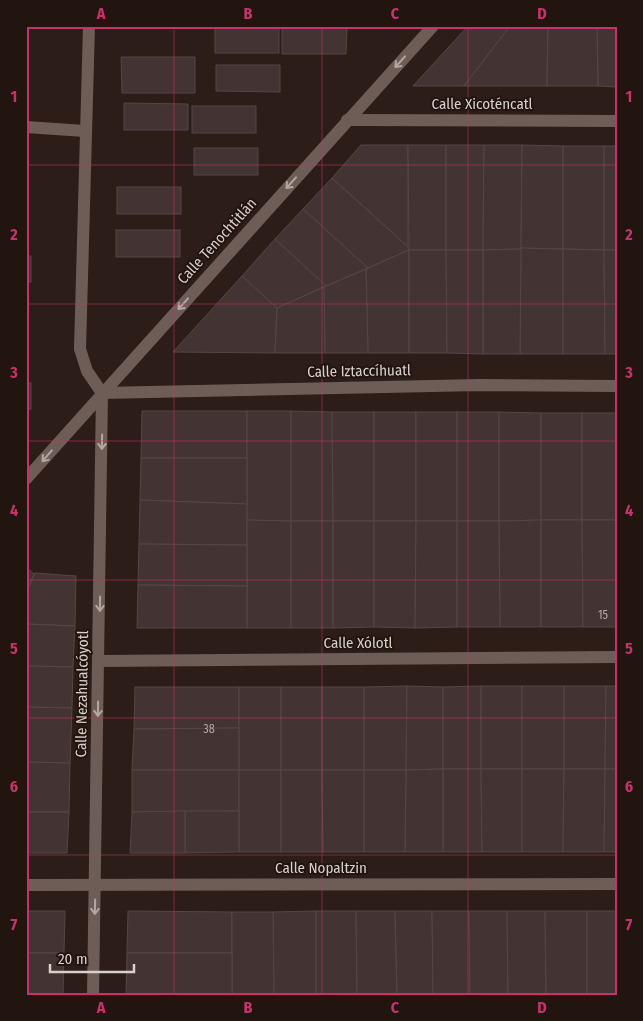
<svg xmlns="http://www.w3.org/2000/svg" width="643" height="1021" viewBox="0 0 643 1021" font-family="'Fira Sans Condensed',sans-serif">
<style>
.building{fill:#433;stroke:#574645}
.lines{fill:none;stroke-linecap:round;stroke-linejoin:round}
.service{stroke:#6e5d57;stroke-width:12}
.minor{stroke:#6e5d57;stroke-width:12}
.oneway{stroke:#b4a7a2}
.grid{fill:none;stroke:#c5336c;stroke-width:1;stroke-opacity:0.55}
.labels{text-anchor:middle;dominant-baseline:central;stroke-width:4;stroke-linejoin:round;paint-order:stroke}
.number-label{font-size:12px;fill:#b4a8a5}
.street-label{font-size:15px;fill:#d9cfcb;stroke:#22140f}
.neatline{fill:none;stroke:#c5336c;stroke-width:2}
.grid-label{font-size:16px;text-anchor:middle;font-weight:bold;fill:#c5336c}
</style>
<rect width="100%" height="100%" fill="#2c1d18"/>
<g class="building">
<rect x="215" y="26" width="64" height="27"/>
<polygon points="468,26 510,26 464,86 413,86"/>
<polygon points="510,26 548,27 547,86 464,86"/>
<polygon points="597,26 617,26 617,87 598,86"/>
<polygon points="597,26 598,86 547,86 548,27"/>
<polygon points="282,27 347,28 346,54 282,54"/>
<polygon points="121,57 195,57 195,93 122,93"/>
<polygon points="216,65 280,65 280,92 216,91"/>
<polygon points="124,103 188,104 188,130 124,130"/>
<rect x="192" y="106" width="64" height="27"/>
<polygon points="361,145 408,145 408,247 332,178"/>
<polygon points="408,145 446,145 446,250 409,250"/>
<polygon points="446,145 484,145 483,250 446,250"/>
<polygon points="484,145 522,145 521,249 483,250"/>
<polygon points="522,145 563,146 563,249 521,248"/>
<polygon points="563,146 604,146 604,250 563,249"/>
<rect x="604" y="146" width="13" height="104"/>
<rect x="194" y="148" width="64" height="27"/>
<polygon points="332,178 408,247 409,250 368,268 303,209"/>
<rect x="117" y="187" width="64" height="27"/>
<polygon points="303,209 368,268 326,286 275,239"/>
<rect x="116" y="230" width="64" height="27"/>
<polygon points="275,239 326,286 277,308 242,276"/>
<polygon points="521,248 563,249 563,354 520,354"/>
<polygon points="521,249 520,354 483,354 483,250"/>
<polygon points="563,249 604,250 605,354 563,354"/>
<polygon points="409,250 409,353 368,353 366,269"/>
<polygon points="409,250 446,250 447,353 409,353"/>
<polygon points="446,250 483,250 483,354 447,353"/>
<polygon points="604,250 617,250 617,354 605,354"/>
<rect x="26" y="256" width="5" height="26"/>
<polygon points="366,269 368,353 325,353 324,287"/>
<polygon points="242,276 277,308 275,353 173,352"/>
<polygon points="324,287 325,353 275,353 277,308"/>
<rect x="26" y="343" width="2" height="27"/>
<rect x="26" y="383" width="5" height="26"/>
<polygon points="142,411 247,411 247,458 141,458"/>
<polygon points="247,411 291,411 291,521 247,520"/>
<polygon points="291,411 332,412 333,521 291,521"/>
<polygon points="332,412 374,412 374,521 333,521"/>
<rect x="374" y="412" width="42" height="109"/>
<rect x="416" y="412" width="41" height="109"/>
<rect x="457" y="412" width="42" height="109"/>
<polygon points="499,412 541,413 541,520 499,521"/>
<rect x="541" y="413" width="41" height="107"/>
<rect x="582" y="413" width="35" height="107"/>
<polygon points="141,458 247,458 247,504 140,500"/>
<polygon points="140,500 247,504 247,545 139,544"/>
<polygon points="247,520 291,521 291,628 247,628"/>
<polygon points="541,520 541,627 500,627 499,521"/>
<polygon points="541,520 582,520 583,627 541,627"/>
<polygon points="582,520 617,520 617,627 583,627"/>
<rect x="291" y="521" width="42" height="107"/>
<polygon points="333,521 374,521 374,627 333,628"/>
<polygon points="374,521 416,521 415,628 374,627"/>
<polygon points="416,521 457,521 457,627 415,628"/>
<polygon points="457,521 499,521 500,627 457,627"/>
<polygon points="139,544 247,545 247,586 138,585"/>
<polygon points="26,567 34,574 26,593"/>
<polygon points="35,573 76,576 75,626 26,624 26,593"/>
<polygon points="138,585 247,586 247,628 137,628"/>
<polygon points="26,624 75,626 73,667 26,666"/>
<polygon points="26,666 73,667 72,708 26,707"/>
<polygon points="407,686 406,770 364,770 364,687"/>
<polygon points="407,686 443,687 443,769 406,770"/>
<polygon points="481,686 481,769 443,769 443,687"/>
<rect x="481" y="686" width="41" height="83"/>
<rect x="522" y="686" width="42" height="83"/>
<polygon points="564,686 606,686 605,769 564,769"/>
<polygon points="606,686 617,686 617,769 605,769"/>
<polygon points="135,687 239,687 239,728 134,729"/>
<rect x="239" y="687" width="42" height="83"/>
<rect x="281" y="687" width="41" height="83"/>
<rect x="322" y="687" width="42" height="83"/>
<polygon points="26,707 72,708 70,763 26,762"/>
<polygon points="239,728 239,770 132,770 134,729"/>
<polygon points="26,762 70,763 69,812 26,812"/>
<polygon points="443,769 481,769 482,852 443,852"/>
<polygon points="443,769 443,852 405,852 406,770"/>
<polygon points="481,769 522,769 522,852 482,852"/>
<polygon points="522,769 564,769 563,852 522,852"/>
<polygon points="564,769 605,769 604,852 563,852"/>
<polygon points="605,769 617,769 617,852 604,852"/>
<polygon points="132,770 239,770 239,811 132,812"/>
<rect x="239" y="770" width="42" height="82"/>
<polygon points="281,770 322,770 323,852 281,852"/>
<polygon points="322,770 364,770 364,852 323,852"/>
<polygon points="364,770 406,770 405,852 364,852"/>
<polygon points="185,811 239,811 239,852 185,853"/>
<polygon points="185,811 185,853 130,853 132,812"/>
<polygon points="26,812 69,812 67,853 26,853"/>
<polygon points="26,911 65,911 64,953 26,953"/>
<polygon points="128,911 232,912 232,953 127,953"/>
<polygon points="316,911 356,911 357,994 316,995"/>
<polygon points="316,911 316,995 274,995 273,912"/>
<polygon points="356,911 395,911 397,994 357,994"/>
<polygon points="395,911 432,911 433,994 397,994"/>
<polygon points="432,911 469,911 470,994 433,994"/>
<polygon points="469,911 507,911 508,994 470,994"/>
<polygon points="507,911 545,911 546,994 508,994"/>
<polygon points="545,911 587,911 587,994 546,994"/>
<rect x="587" y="911" width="30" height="83"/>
<polygon points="232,912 273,912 274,995 232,995"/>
<polygon points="26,953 64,953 63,995 26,995"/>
<polygon points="127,953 232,953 232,995 126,995"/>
<rect x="546" y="994" width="41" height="1"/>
</g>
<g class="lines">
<g class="service">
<polyline points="89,26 80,349 87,371 102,393"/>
<polyline points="26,127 85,131"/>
</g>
<g class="minor">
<polyline points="347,120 617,121"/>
<polyline points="102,393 479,385 617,386"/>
<polyline points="26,479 433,26"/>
<polyline points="99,661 617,657"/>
<polyline points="26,885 617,884"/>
<polyline points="93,995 102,393"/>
</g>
</g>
<defs><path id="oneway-shaft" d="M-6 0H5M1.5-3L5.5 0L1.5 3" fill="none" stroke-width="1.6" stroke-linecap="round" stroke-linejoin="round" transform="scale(1.25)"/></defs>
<g class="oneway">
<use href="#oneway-shaft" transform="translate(400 62) rotate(132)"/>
<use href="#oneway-shaft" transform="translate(291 183) rotate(132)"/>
<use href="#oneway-shaft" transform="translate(183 304) rotate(132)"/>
<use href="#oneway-shaft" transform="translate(102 442) rotate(91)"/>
<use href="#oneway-shaft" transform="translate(47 456) rotate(131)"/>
<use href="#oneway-shaft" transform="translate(100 604) rotate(91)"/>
<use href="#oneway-shaft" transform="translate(98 709) rotate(91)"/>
<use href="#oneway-shaft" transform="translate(95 907) rotate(91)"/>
</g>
<path class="grid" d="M174,26V995M322,26V995M468,26V995M26,165H617M26,304H617M26,441H617M26,580H617M26,718H617M26,855H617"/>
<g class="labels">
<g class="number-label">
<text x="603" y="615">15</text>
<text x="209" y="729">38</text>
</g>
<g class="street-label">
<text x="482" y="104">Calle Xicoténcatl</text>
<text transform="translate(217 241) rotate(-48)">Calle Tenochtitlán</text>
<text transform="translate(359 371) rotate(-1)">Calle Iztaccíhuatl</text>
<text x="358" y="643">Calle Xólotl</text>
<text transform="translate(82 694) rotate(-89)">Calle Nezahualcóyotl</text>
<text x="321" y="868">Calle Nopaltzin</text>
</g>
</g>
<rect width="643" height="1021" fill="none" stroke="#22140f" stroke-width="55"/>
<path d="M50 964v8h84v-8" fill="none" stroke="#d9cfcb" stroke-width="2.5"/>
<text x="58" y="964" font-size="15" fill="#d9cfcb" stroke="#22140f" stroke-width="4" paint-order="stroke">20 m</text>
<rect x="28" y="28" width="588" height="966" class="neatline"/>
<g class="grid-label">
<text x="101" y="19">A</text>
<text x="248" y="19">B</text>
<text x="395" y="19">C</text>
<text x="542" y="19">D</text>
<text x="14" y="102">1</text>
<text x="629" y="102">1</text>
<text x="14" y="240">2</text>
<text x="629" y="240">2</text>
<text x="14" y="378">3</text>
<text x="629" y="378">3</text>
<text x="14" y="516">4</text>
<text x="629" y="516">4</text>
<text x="14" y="654">5</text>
<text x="629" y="654">5</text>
<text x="14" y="792">6</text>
<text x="629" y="792">6</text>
<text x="14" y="930">7</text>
<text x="629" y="930">7</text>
<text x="101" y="1013">A</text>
<text x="248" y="1013">B</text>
<text x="395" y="1013">C</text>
<text x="542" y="1013">D</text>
</g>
</svg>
